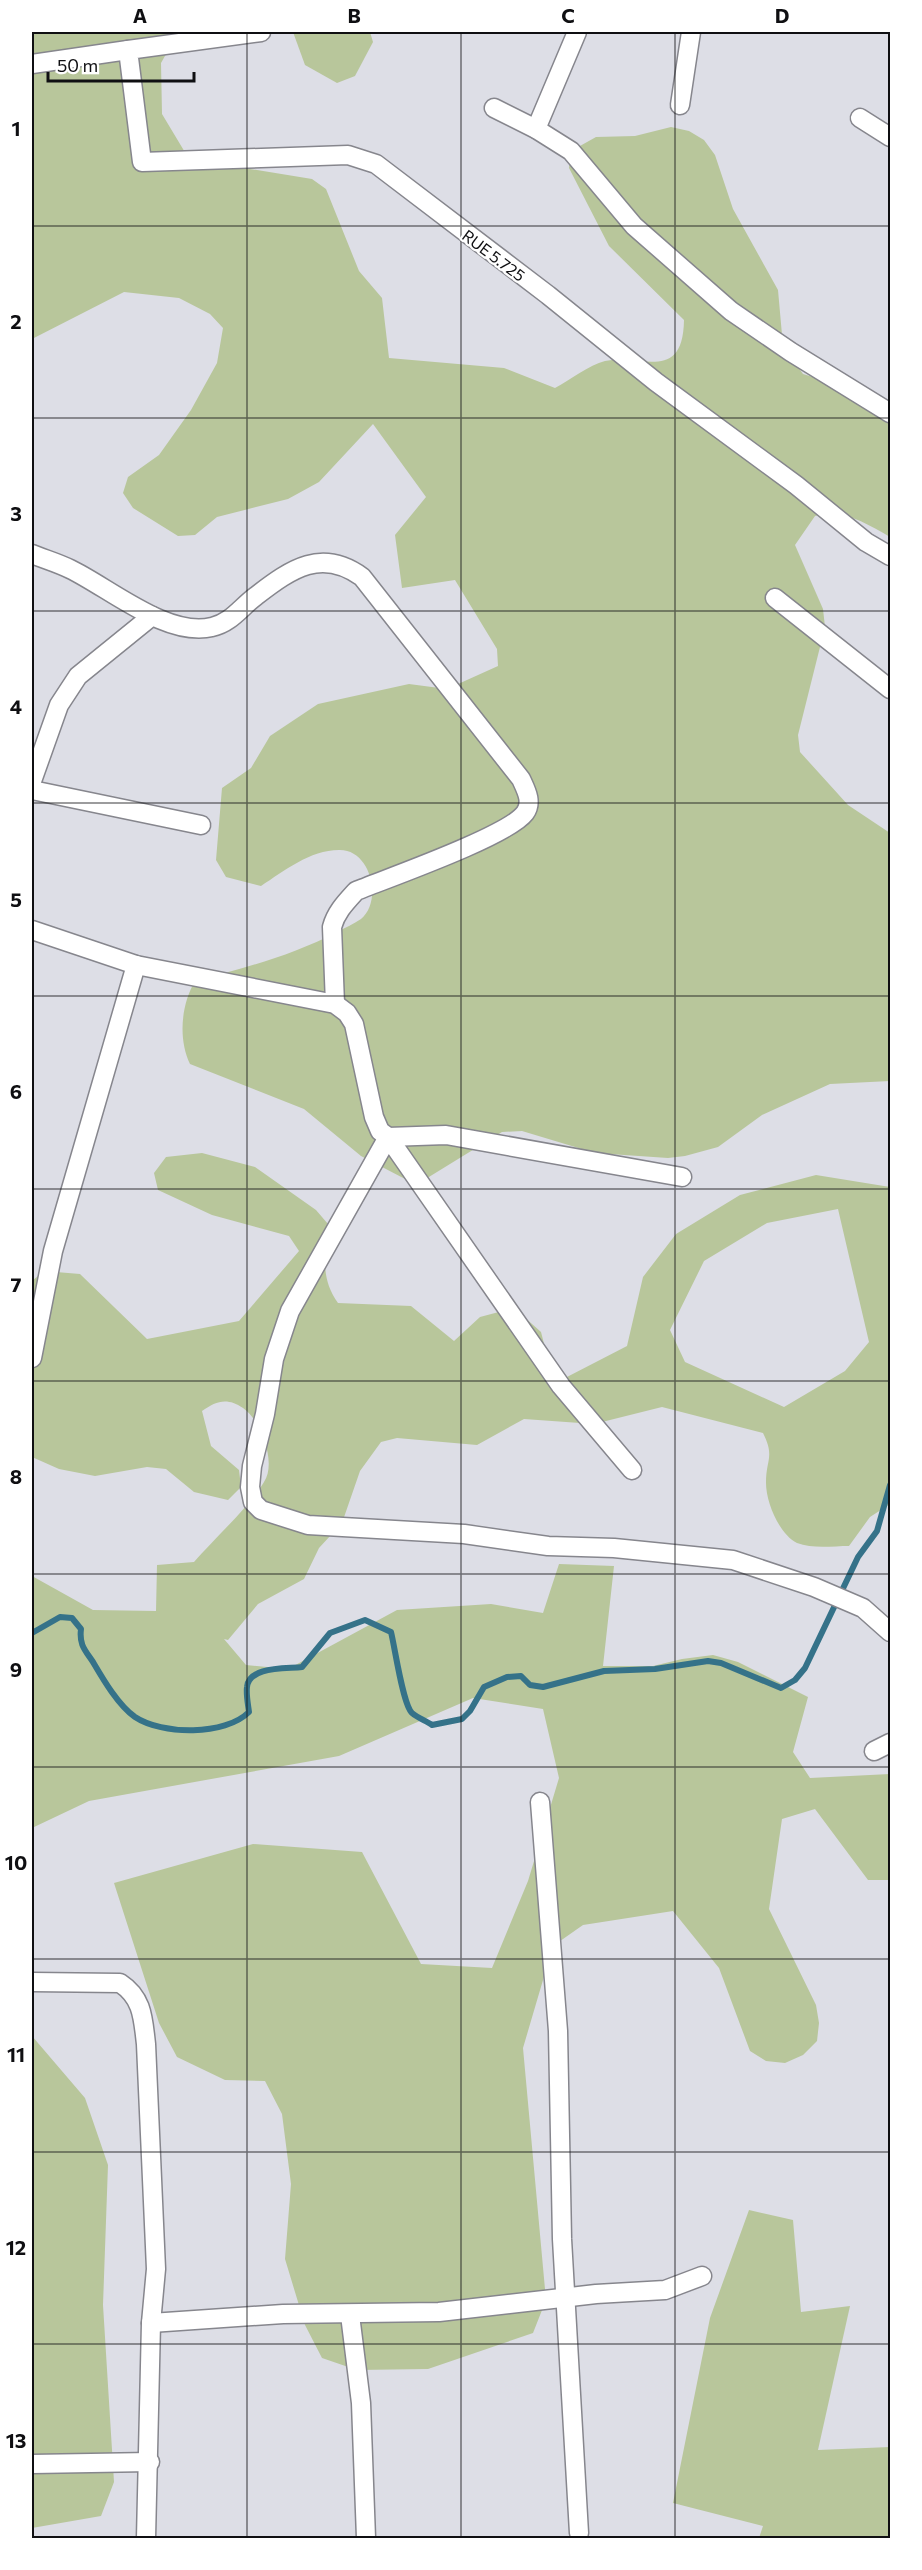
<svg xmlns="http://www.w3.org/2000/svg" width="922" height="2570" viewBox="0 0 922 2570" font-family="Commissioner,sans-serif">
<style>
.green{fill:#b8c69b;fill-rule:evenodd}
.lines{fill:none;stroke-linecap:round;stroke-linejoin:round}
.stream{stroke:#357289;stroke-width:6}
.street-casing{stroke:#86868d;stroke-width:21}
.street{stroke:#fff;stroke-width:18}
.grid{fill:none;stroke:#0f0f12;stroke-width:1.5;stroke-opacity:0.55}
.labels{text-anchor:middle;dominant-baseline:central;stroke-width:4.5;stroke-linejoin:round;paint-order:stroke}
.street-label{font-size:16px;fill:#0f0f12;stroke:#fff}
.neatline{fill:none;stroke:#0f0f12;stroke-width:2}
.grid-label{font-size:20px;text-anchor:middle;font-weight:bold;fill:#0f0f12}
</style>
<rect width="100%" height="100%" fill="#dddee6"/>
<g class="green">
<path d="M32,32H186L174,40L161,63L162,114L189,159L312,179L326,189L359,271L382,298L389,358L504,368L555,388C570,380 589,365 605,361C641,354 683,383 684,320L609,246L569,168L571,151L596,137L635,136L671,127L689,131L704,140L715,155L733,209L778,290L783,346L803,374L855,390L890,408V537C867,524 842,508 815,516L795,545L823,609L825,627L798,735L800,752L848,805L890,833V1081L830,1084L762,1115L718,1147L685,1156L668,1158L595,1153L522,1131L502,1132L424,1180H407L361,1156L304,1109L190,1064C178,1039 181,1005 195,981C244,968 291,956 337,932C344,928 354,924 361,919C383,901 371,849 339,850C310,850 284,871 261,886L226,877L216,860L222,788L251,768L270,736L318,704L409,684L447,689L498,666L497,649L455,580L402,588L395,535L426,497L373,424L319,482L288,499L217,517L195,535L178,536L133,508L123,493L128,477L159,455L191,410L217,363L223,328L210,314L179,298L124,292L32,339Z"/>
<polygon points="293,32 370,32 373,42 355,76 337,83 305,65"/>
<path d="M202,1153L255,1167L316,1210L328,1224C326,1255 319,1276 338,1303L411,1306L454,1341L480,1317L514,1308L541,1332L550,1367L565,1378L627,1346L643,1277L676,1234L740,1195L816,1175L890,1187V1504L870,1517L849,1546C833,1546 812,1549 797,1543C779,1534 766,1502 766,1483C766,1459 775,1457 763,1433L662,1407L594,1424L524,1419L477,1445L397,1438L381,1442L360,1471L342,1523L319,1548L304,1579L258,1604L228,1640L224,1639L246,1665L288,1669L397,1610L491,1604L543,1613L559,1564L614,1566L603,1666H653L682,1659L713,1655L738,1662L808,1697L793,1752L810,1778L890,1774V1880H868L815,1809L782,1819L769,1909L816,2005L819,2023L817,2041L803,2055L785,2063L766,2061L750,2051L719,1968L673,1911L583,1925L553,1946L523,2048L546,2300L533,2333L428,2369L357,2370L322,2358L305,2325L285,2259L291,2184L282,2114L265,2081L225,2080L177,2057L159,2023L114,1883L253,1844L362,1852L421,1964L492,1968L528,1881L559,1778L543,1709L473,1698L339,1756L89,1801L32,1828V1576L93,1610L156,1611L157,1565L194,1562C214,1539 249,1507 264,1482C277,1463 261,1420 243,1408C227,1397 216,1401 202,1411L211,1446L239,1470L241,1487L228,1500L194,1492L166,1469L147,1467L95,1476L59,1469L32,1457V1281L44,1271L80,1274L147,1339L239,1321L299,1251L289,1236L212,1215L158,1190L154,1173L166,1157ZM838,1209L869,1342L845,1371L784,1407L685,1362L670,1330L704,1261L767,1223Z"/>
<polygon points="32,2036 85,2098 108,2165 103,2305 114,2482 101,2516 32,2528"/>
<polygon points="749,2210 793,2220 801,2312 850,2306 818,2450 890,2447 890,2538 759,2538 763,2526 673,2503 710,2318"/>
</g>
<g class="lines">
<path class="stream" d="M32,1633L60,1617L72,1618L81,1629C79,1645 85,1650 93,1662C103,1679 118,1705 135,1717C162,1735 225,1736 249,1712C248,1704 246,1695 247,1687C249,1666 286,1669 302,1667L330,1633L365,1620L391,1632C395,1648 403,1705 412,1713C418,1718 426,1721 432,1725L462,1719L470,1711L484,1687L507,1677L521,1676L530,1685L543,1687L604,1671L655,1669L708,1661L721,1663L781,1688L795,1680L805,1668L858,1557L877,1531L890,1485"/>
<defs>
<g id="street">
<polyline points="261,32 128,50 142,162 348,155 376,164 548,295 656,382 796,485 866,542 890,556"/>
<polyline points="32,64 128,50"/>
<polyline points="680,105 691,32"/>
<polyline points="494,108 536,129 571,151 634,226 731,311 791,352 890,413"/>
<polyline points="860,118 890,137"/>
<polyline points="536,129 577,32"/>
<path d="M32,554C44,559 58,563 70,569C108,587 167,638 212,627C231,623 241,607 256,596C292,568 322,548 362,577L521,779C526,790 533,802 525,813C508,836 388,878 356,891C346,902 336,912 332,927L335,1004"/>
<polyline points="775,598 890,689"/>
<polyline points="32,781 59,705 78,676 152,616"/>
<polyline points="32,790 201,825"/>
<polyline points="32,930 136,965 335,1004 347,1013 354,1024 374,1117 380,1131 388,1137 446,1135 682,1177"/>
<polyline points="32,1358 53,1251 136,965"/>
<polyline points="632,1470 561,1386 388,1137 290,1311 274,1359 265,1414 252,1466 250,1487 253,1502 261,1510 308,1525 464,1534 548,1546 614,1548 733,1560 814,1587 863,1608 890,1632"/>
<polyline points="874,1751 890,1743"/>
<polyline points="540,1802 558,2031 562,2239 579,2533"/>
<path d="M32,1982L120,1983C143,1998 143,2019 146,2044L156,2269L151,2323L146,2538"/>
<polyline points="350,2315 361,2403 366,2538"/>
<polyline points="151,2323 283,2314 439,2312 596,2294 665,2290 702,2276"/>
<polyline points="32,2464 150,2462"/>
</g>
</defs>
<use href="#street" class="street-casing"/>
<use href="#street" class="street"/>
</g>
<path class="grid" d="M247,32V2538M461,32V2538M675,32V2538M32,226H890M32,418H890M32,611H890M32,803H890M32,996H890M32,1189H890M32,1381H890M32,1574H890M32,1767H890M32,1959H890M32,2152H890M32,2344H890"/>
<g class="labels">
<g class="street-label">
<text transform="translate(494 255) rotate(37)">RUE 5.725</text>
</g>
</g>
<rect width="922" height="2570" fill="none" stroke="#ffffff" stroke-width="66"/>
<path d="M48 72v9h146v-9" fill="none" stroke="#0f0f12" stroke-width="3"/>
<text x="57" y="72" font-size="18" fill="#0f0f12" stroke="#ffffff" stroke-width="4.5" paint-order="stroke">50 m</text>
<rect x="33" y="33" width="856" height="2504" class="neatline"/>
<g class="grid-label">
<text x="140" y="23">A</text>
<text x="354" y="23">B</text>
<text x="568" y="23">C</text>
<text x="782" y="23">D</text>
<text x="16" y="136">1</text>
<text x="16" y="329">2</text>
<text x="16" y="521">3</text>
<text x="16" y="714">4</text>
<text x="16" y="907">5</text>
<text x="16" y="1099">6</text>
<text x="16" y="1292">7</text>
<text x="16" y="1484">8</text>
<text x="16" y="1677">9</text>
<text x="16" y="1870">10</text>
<text x="16" y="2062">11</text>
<text x="16" y="2255">12</text>
<text x="16" y="2448">13</text>
</g>
</svg>
